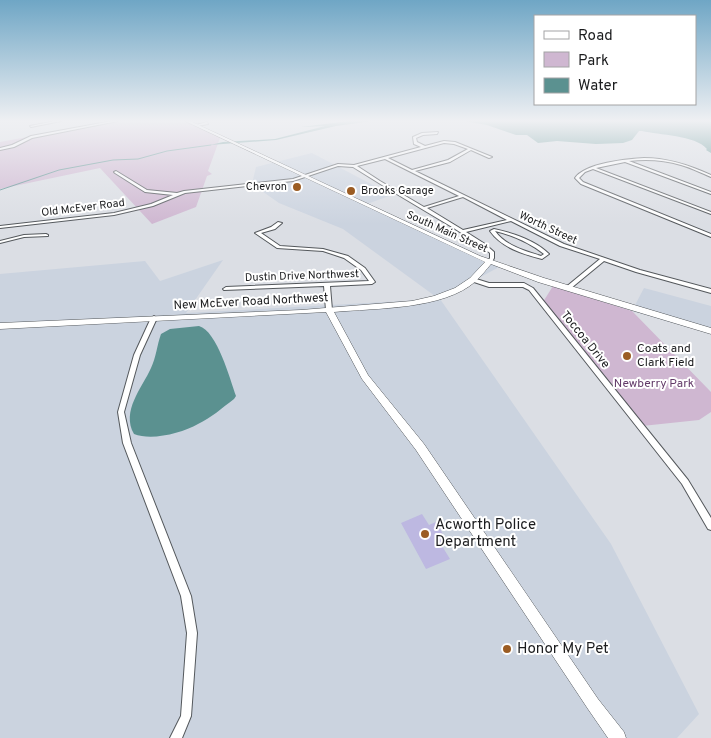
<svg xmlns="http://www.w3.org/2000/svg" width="711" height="738" viewBox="0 0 711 738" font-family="Overpass,sans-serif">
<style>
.built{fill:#cbd3df}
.green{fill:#cfb7d1}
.water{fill:#5b9190}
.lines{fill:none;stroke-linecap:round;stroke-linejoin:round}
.stream{stroke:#5b9190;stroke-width:1}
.building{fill:#bdb8e1}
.street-casing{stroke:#54585c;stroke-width:2}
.secondary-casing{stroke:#54585c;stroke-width:1}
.street{fill:#fff;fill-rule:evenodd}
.secondary{fill:#fff;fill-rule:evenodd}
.poi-dot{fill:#9b5c23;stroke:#fff;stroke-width:2}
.labels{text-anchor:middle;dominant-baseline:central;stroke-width:4;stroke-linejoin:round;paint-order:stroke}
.far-poi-label{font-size:11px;fill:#1b1c1e;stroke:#fff;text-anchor:end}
.far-street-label{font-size:11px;fill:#1b1c1e;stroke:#fff}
.street-label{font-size:12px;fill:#1b1c1e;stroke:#fff}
.poi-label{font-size:12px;fill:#1b1c1e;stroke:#fff;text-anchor:start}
.park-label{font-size:12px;fill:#633b69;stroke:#fff}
.near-poi-label{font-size:15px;fill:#1b1c1e;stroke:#fff;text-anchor:start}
</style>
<rect width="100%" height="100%" fill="#dbdee4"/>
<g class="built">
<polygon points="312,153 392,195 367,204 501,266 440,299 611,544 699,714 677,738 0,738 0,274 145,261 160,281 223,260 186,313 439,299 343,229 279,203 252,184 256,167"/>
<polygon points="644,288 711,306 711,334 632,311"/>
</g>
<g class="green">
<polygon points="115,121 187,121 220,138 208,171 212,174 207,176 196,207 152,224 100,168 0,189 0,142"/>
<polygon points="553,286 632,311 711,392 711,412 699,420 642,426 543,302"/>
</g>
<g class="water">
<polygon points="348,121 373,121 336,126 276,140 210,145 223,142 275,139 325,126 301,127"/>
<path d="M463,121H711V153L706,150L707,149C695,135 659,135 642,131H639L632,140L623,143L596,144L557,141L538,143L527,135H516L487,125Z"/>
<path d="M199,326C217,331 230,379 236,396L234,399C222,408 211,418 198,424C182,433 152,441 134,434C121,411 142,388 151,368C156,358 157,345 161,334L170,329Z"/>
</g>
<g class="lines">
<polyline class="stream" points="0,190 59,170 113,160 138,159 167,151 211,145"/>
</g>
<polygon class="building" points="422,514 429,525 436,522 448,543 442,546 450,559 426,569 401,523"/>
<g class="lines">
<defs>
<g id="street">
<polygon points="55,121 61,121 31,127 30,126"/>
<polygon points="112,121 118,121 32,138 14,147 0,150 0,148 12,145 31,136"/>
<polygon points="207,122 208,124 197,126 196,125"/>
<path d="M438,132L437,134L423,135L416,138L417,142L425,146L444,141L455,142L492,157L489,158L471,150L450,162L415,171L564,244L640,270L711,289V293L636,272L604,261L570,289H566V287L600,259L560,246L511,221L466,232L485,244L494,252V258L492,262H488V261L490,258V253L477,243L452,227L390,190L353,167L338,166L293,181L185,193L153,206L114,215L0,228V226L114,213L151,204L173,195L145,192L115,173L114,172L116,171L147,190L177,193L184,191L293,179L338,164L354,165L421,147L414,144L413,137L422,133ZM444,143L454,144L468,149L448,160L412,170L388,158ZM385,159L459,196L424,207L380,181L357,166ZM463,197L507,220L463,230L427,208Z"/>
<path d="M644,158C668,158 689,165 711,175V177C701,173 692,168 681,165C664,160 647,159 629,161L711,192V194L625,162L596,168L711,212V214L593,169L585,172L579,178L583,182L711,234V237L581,184L575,178C585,163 627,159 644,158Z"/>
<polygon points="278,222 282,223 275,229 261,233 280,246 323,249 348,256 365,268 375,282 372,284 330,286 332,310 329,312 326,310 324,286 224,290 223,289 226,287 369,281 361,270 344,258 323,251 277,248 255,233 271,227"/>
<path d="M494,229C513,233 535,240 549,254L542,259C523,254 502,248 490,231ZM495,231C512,235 530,243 544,254L541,256C525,251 506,246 495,231Z"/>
<polygon points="46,234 48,235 48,236 24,237 0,243 0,241 24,235"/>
<polygon points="473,278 489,283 524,283 533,288 688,480 711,518 711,530 708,529 682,484 529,290 523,287 489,287 471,281 471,279"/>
<polygon points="154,316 157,318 140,355 124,412 131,443 191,596 197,633 191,716 182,738 170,738 181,716 187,633 181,596 123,443 118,412 134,355 151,318"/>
</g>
<path id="secondary" d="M185,121H190L480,256L544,278L711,328V334L538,282L491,264C486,270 481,276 476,281C444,310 375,308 334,312L368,375L424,444L598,699L624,732L626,738H608L588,709L416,450L362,379L326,312L0,329V323L301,310L412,301L434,296L455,288L470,278L485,262Z"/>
</defs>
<use href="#street" class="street-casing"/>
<use href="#secondary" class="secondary-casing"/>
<use href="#street" class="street"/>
<use href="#secondary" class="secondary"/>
</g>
<linearGradient id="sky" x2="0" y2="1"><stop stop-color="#6fa6c5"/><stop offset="0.54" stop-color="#eff0f3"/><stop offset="1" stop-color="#eff0f3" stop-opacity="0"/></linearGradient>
<rect width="711" height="224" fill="url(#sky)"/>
<g class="poi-dot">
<circle cx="297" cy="187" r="5"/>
<circle cx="351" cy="191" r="5"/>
<circle cx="627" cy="356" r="5"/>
<circle cx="425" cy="534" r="5"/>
<circle cx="507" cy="649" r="5"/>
</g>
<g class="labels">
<g class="far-poi-label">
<text x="287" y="187">Chevron</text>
<text x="361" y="191" text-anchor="start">Brooks Garage</text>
</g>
<g class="far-street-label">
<text transform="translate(83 208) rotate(-7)">Old McEver Road</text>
<text transform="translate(548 228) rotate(25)">Worth Street</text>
<text transform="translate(447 232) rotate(24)">South Main Street</text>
<text transform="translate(302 276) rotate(-2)">Dustin Drive Northwest</text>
</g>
<g class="street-label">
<text transform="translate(251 302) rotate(-3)">New McEver Road Northwest</text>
<text transform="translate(585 340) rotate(51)">Toccoa Drive</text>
</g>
<g class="poi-label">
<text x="637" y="349">Coats and<tspan x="637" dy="14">Clark Field</tspan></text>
</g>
<g class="park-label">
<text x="654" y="384">Newberry Park</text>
</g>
<g class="near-poi-label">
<text x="435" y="525">Acworth Police<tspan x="435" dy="17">Department</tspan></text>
<text x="517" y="649">Honor My Pet</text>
</g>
</g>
<rect x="534" y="15" width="162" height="90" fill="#ffffff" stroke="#a4a4a5"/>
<rect x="544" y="31" width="25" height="8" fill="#ffffff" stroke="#a4a4a5"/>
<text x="578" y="40" font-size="15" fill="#1b1c1e">Road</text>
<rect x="544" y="52" width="25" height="15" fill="#cfb7d1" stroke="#a4a4a5"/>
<text x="578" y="65" font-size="15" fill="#1b1c1e">Park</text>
<rect x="544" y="78" width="25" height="15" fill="#5b9190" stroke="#a4a4a5"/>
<text x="578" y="90" font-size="15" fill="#1b1c1e">Water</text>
</svg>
